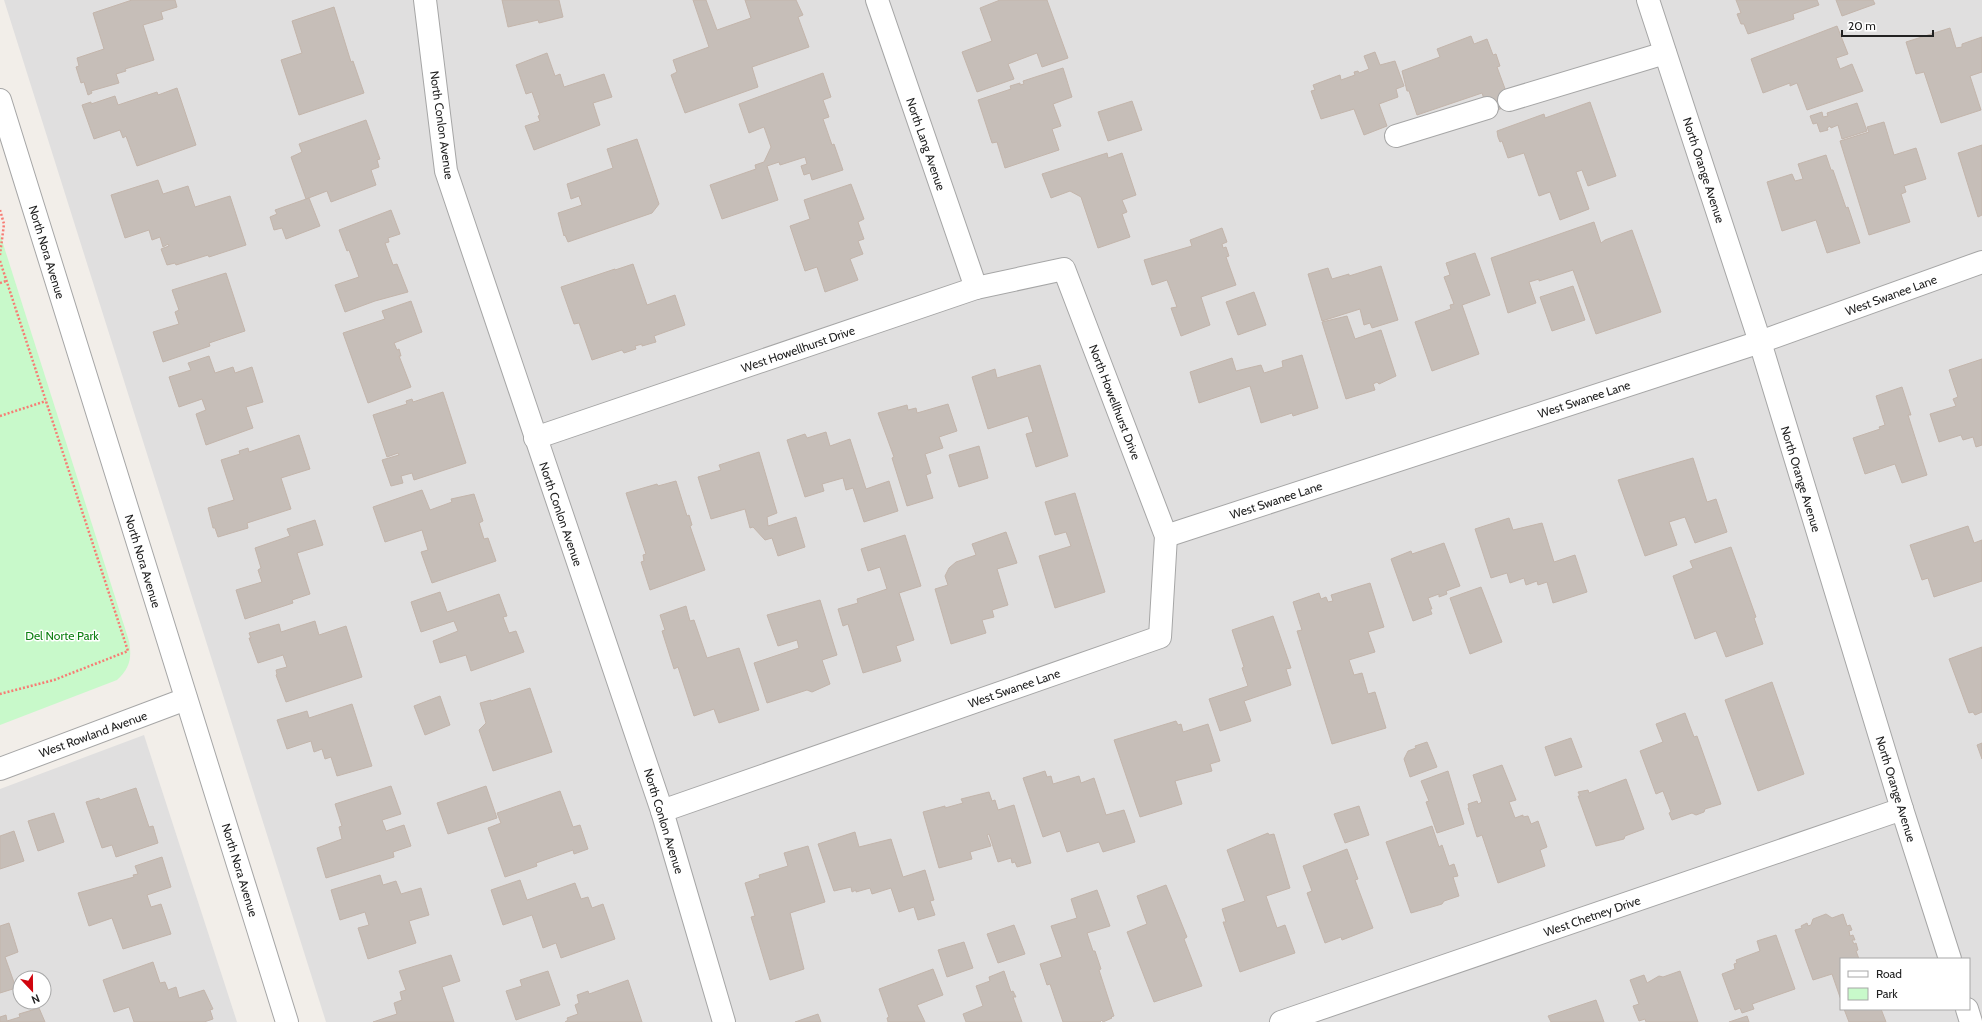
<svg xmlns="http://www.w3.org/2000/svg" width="1982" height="1022" viewBox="0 0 1982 1022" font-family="Cabin,sans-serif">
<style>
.residential{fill:#e0dfdf;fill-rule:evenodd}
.park{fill:#c8f9ca}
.building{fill:#c6beb8;stroke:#c3b5ab}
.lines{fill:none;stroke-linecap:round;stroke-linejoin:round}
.minor-casing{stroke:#a6a6a6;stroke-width:24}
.path{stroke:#f77c74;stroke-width:2.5;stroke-dasharray:2 2;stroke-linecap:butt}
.minor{stroke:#fff;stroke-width:22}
.labels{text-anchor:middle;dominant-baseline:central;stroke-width:3;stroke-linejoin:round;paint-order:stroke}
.street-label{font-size:12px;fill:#222;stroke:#fff}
.park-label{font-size:12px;fill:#0e8113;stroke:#fff}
</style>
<rect width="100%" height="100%" fill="#f2eee9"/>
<g class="residential">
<path d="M4,0H1982V1022H326ZM1841,959H1969V1009H1841Z"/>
<path d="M144,735L237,1022H0V789ZM20,978H44V1002H20Z"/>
</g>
<path class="park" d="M0,234L129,641C132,658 130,668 117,680L0,725Z"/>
<g class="building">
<polygon points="132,0 175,0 177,7 161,12 163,19 143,25 154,60 125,69 126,71 116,74 119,83 91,91 92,93 88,95 84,82 81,83 76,67 79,66 77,58 104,49 93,13"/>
<polygon points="502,0 559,0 563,17 539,23 538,20 508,27"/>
<polygon points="693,0 706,0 717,30 751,18 745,0 796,0 803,15 798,17 809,47 752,67 758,87 685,113 671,75 677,72 673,60 709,47"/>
<polygon points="1000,0 1047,0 1068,58 1042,67 1037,53 1008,64 1014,79 977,92 962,52 992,41 980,8"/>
<polygon points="1736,0 1817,0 1819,5 1793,14 1794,19 1748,34 1744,24 1741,24 1737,14 1741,13"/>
<polygon points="1836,0 1873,0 1875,4 1842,16"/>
<polygon points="334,7 351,62 353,61 364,93 299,115 281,60 302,53 292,21"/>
<polygon points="1837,26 1848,54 1836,58 1840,69 1852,64 1863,91 1807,110 1797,83 1790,86 1790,83 1763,93 1751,59"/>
<polygon points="1950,28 1956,48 1962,47 1962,44 1982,37 1982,72 1970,76 1981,110 1941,123 1924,72 1916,74 1906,42"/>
<polygon points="1471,36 1474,44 1487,39 1493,55 1496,54 1500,66 1497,67 1511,105 1489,113 1482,93 1417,115 1409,91 1407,91 1402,71 1440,57 1437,49"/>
<polygon points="1375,52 1380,65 1395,61 1404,86 1396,89 1398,97 1379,104 1387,126 1364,135 1354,109 1321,119 1311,91 1315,90 1313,85 1340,75 1341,80 1355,75 1354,72 1358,71 1359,73 1369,69 1364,56"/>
<polygon points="547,53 555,76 560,74 564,87 604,74 612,97 593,103 600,125 534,150 525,126 540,121 538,116 540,115 532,92 526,94 516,65"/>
<polygon points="1063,68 1072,97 1053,104 1061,126 1052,129 1059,150 1005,168 997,142 992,143 978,100 1011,89 1010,86 1020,83 1020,85 1024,84 1023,81"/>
<polygon points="823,73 831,97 823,100 829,117 823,119 832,145 834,144 843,170 812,180 810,173 804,175 801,166 807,164 805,157 780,165 779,162 767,166 778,200 722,219 710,185 756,169 755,165 764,162 771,147 764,127 749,133 739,104"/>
<polygon points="177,88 196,145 137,166 126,136 123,138 120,130 94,139 82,105 91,102 91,104 115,96 118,105 157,92 158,95"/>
<polygon points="1132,101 1142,130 1108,141 1098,112"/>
<polygon points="1590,102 1616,176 1588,186 1582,170 1576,172 1589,209 1560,220 1550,192 1539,196 1524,153 1508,158 1502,141 1500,142 1498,137 1497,131 1544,114 1545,118"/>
<polygon points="1857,103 1867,131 1842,139 1838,125 1831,128 1830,126 1827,128 1828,130 1820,132 1817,123 1813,124 1810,116 1822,112 1823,117 1828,116 1827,113"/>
<polygon points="366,120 380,159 377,160 379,167 371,170 376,185 331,202 327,191 306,199 291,157 302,152 299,144"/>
<polygon points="1884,122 1894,155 1916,148 1926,179 1904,186 1906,192 1901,194 1910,222 1869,235 1840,141 1869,132 1867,127"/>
<polygon points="637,139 659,204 652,213 568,242 565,235 564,236 558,213 582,205 579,196 571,199 567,184 613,168 607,149"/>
<polygon points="1982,145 1982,215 1978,217 1958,153"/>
<polygon points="1107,153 1108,158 1122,153 1136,195 1122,200 1127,212 1122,214 1130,237 1098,248 1081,197 1070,191 1051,198 1042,174"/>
<polygon points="1826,155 1831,170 1833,170 1846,208 1848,207 1860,243 1827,253 1816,220 1782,231 1767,182 1792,174 1795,181 1803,179 1798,164"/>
<polygon points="158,180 163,194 188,186 195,207 230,196 246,245 209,257 208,255 176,265 175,263 167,265 161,249 169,246 168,244 163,247 160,237 152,240 149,230 125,238 111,195"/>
<polygon points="851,184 864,219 858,222 864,239 858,241 863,254 850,259 858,280 825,292 817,267 805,271 790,226 810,219 804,200"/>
<polygon points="309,198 320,226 286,239 282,228 274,230 270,217 277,214 275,210"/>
<polygon points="391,210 400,234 388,238 389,242 385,243 393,265 397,264 408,292 375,301 345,312 335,285 359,277 349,250 347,251 339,230"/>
<polygon points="1594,222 1601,243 1605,240 1632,230 1661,312 1596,334 1573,270 1539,281 1539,279 1529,282 1536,303 1508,313 1491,258"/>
<polygon points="1222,228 1227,242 1222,244 1223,248 1226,247 1229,256 1226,257 1236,285 1201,297 1210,325 1181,336 1171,308 1177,307 1167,280 1152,285 1144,260 1192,246 1190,240"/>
<polygon points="1475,253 1490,295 1462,305 1479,354 1432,371 1415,322 1451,309 1450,305 1454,304 1444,277 1450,275 1446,263"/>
<polygon points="633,264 647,305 675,295 685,325 654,336 656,342 642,346 642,344 635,346 636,349 624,353 622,350 592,360 579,323 574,324 561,287 615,269 615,270"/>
<polygon points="1381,266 1398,320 1372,328 1370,323 1364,325 1360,309 1322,321 1308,274 1328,268 1332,279 1349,274 1349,276"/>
<polygon points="226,273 245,331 209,343 210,346 163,362 153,332 179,324 175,312 179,310 172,290"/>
<polygon points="1573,286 1585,320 1552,331 1540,297"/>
<polygon points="1254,292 1266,325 1238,335 1226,302"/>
<polygon points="411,301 422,332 394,343 397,350 399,349 401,356 399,356 411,387 368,403 343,333 385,319 382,311"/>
<polygon points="1347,316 1355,339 1381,330 1396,376 1379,384 1377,382 1373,384 1375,390 1346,399 1322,322"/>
<polygon points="1302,355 1318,408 1293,416 1292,413 1261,423 1250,386 1199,403 1190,372 1232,358 1236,371 1261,365 1264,373 1283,367 1282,361"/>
<polygon points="209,356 215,373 233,367 235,373 252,367 263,402 246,407 253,428 206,445 196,414 206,410 202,399 179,407 169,377 191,370 188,363"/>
<polygon points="1982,359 1982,445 1976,447 1973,437 1963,440 1961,435 1939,442 1930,414 1956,406 1953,399 1958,397 1949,370"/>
<polygon points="1040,365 1068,456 1036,467 1026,434 1033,432 1028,416 988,429 972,377 995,369 997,378"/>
<polygon points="1902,387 1911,415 1908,415 1927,475 1902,483 1895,464 1865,474 1853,438 1880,429 1879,427 1885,425 1876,396"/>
<polygon points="443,392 466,463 414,480 412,473 401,476 403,483 391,486 382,460 399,455 398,453 387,457 373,415 407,404 406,401 412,399 413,402"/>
<polygon points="948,404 957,431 939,437 943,448 925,454 931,473 926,475 933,498 907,506 892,458 894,457 878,413 907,405 908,410 916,408 917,413"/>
<polygon points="826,432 830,446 850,439 866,489 889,481 898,511 864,522 853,488 846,490 843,478 822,484 824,491 805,497 787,440 805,434 807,438"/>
<polygon points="299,435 310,469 281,478 291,509 247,523 248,528 218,537 215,528 213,528 208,508 234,500 221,460 240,454 239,451 248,448 249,452"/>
<polygon points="979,446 988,478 959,487 949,455"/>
<polygon points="759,452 777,513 767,517 768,526 796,517 805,547 778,556 772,538 765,540 753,527 750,528 745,509 711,519 698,477 721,470 719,465"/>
<polygon points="1693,458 1707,502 1716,499 1727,532 1695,543 1685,517 1669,522 1677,545 1645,556 1618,480"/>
<polygon points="676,481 687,516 689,515 692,525 690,526 705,570 650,590 641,562 644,561 643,555 646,554 626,493 657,484 658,486"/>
<polygon points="422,490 430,510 452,502 451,499 474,494 483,521 479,523 484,539 488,538 496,561 432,583 421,552 428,550 422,530 385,542 373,507"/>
<polygon points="1075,493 1105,592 1055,608 1039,556 1071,546 1066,532 1055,535 1045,502"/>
<polygon points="1509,518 1513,530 1542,523 1554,562 1575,555 1587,592 1553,603 1547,582 1538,585 1537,581 1526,585 1524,578 1510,583 1507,573 1491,578 1475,529"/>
<polygon points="315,520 323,545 297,553 310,594 292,600 293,603 245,619 236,590 262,582 258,570 261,568 255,548 290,536 287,529"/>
<polygon points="1968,526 1974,543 1982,540 1982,581 1934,597 1928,578 1922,580 1910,545"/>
<polygon points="1006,532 1017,563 997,569 1008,605 992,610 994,617 982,620 986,633 951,644 935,589 948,585 945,576 949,568 956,562 976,555 972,544"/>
<polygon points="905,535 921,586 899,593 914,640 896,646 901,661 863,673 848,624 843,626 838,609 858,603 857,599 887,589 880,567 868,571 861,549"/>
<polygon points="1444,543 1460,586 1446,591 1447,594 1439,597 1439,594 1428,598 1432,609 1430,609 1432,614 1413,621 1391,559 1411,551 1412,554"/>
<polygon points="1731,547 1756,617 1754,618 1763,644 1726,657 1716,631 1695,639 1673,576 1693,568 1690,561"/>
<polygon points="1370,583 1384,627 1368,632 1375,652 1349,660 1354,675 1362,673 1368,694 1375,692 1386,728 1332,744 1297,631 1302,630 1293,602 1319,593 1321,599 1326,597 1328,602 1333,601 1331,595"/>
<polygon points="1481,587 1502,642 1470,654 1450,598"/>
<polygon points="440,592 447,612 499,594 507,616 503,617 509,633 516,631 524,652 471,671 466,655 440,663 433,641 458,631 454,621 421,632 411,602"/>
<polygon points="820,600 837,655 822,660 830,684 812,692 807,690 767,703 754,663 799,648 797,640 778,646 767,615"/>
<polygon points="686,606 690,621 694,620 707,658 739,648 759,710 719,723 714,709 694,716 678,667 674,669 662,631 665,630 660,615"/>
<polygon points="1273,616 1291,668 1286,669 1291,685 1244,701 1251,721 1220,731 1209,699 1248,686 1242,668 1244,667 1232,630"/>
<polygon points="315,621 319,635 346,626 362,677 286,702 276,675 277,674 276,670 287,667 283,655 258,663 249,638 251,638 249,633 279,624 281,632"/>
<polygon points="1982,647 1982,712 1975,715 1973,712 1969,713 1949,659"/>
<polygon points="1772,682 1804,774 1758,791 1725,700"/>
<polygon points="530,688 552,752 493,771 479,730 486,723 480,703 491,700 491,701"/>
<polygon points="440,696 450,725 425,735 414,706"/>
<polygon points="352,704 372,766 337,776 331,757 325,759 322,749 314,752 311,741 287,749 277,720 307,711 309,718"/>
<polygon points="1685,713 1694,737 1697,736 1721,804 1705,809 1704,812 1696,815 1692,813 1672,820 1669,813 1671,812 1663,791 1656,794 1640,751 1663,742 1656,724"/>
<polygon points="1176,721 1178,725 1181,724 1183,732 1208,724 1220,761 1210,764 1212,771 1175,781 1182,804 1140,817 1114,740"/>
<polygon points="1571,738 1582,767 1555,776 1545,747"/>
<polygon points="1427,742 1437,767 1410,777 1404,759 1408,751 1416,748 1415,746"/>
<polygon points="1982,743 1982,759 1977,745"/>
<polygon points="1502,765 1516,800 1509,802 1515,818 1523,815 1523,817 1528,816 1531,824 1538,821 1547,847 1540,850 1545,866 1498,883 1482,835 1477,837 1468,808 1469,808 1468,804 1477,801 1478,804 1482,802 1473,775"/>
<polygon points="1045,771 1047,777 1051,776 1053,784 1079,776 1081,783 1094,778 1106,815 1124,810 1135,842 1103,852 1099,842 1067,852 1060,831 1043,837 1023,778"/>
<polygon points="1448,771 1464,824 1437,833 1426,802 1429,801 1421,781"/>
<polygon points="1626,779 1644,829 1625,836 1624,839 1596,846 1578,796 1580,796 1578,792 1588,790 1589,793"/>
<polygon points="391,786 401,814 382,820 386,831 404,825 411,846 393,852 394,857 326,878 317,848 342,839 339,827 342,826 335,804"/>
<polygon points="486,786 497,818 448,834 437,803"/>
<polygon points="136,788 149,827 153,826 158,843 116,857 112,845 102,848 86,802 99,798 100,800"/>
<polygon points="560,791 573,827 580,825 588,849 574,854 573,850 536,863 537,866 505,877 488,828 501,823 497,813"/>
<polygon points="989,792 992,801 995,800 998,810 1014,805 1031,863 1017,867 1015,862 1012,863 1011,858 998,862 989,834 987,835 991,846 970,852 972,859 939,868 923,812 945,806 945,808 963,803 961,799"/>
<polygon points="1359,806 1369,835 1345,843 1334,814"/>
<polygon points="54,813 64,842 38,851 28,821"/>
<polygon points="1432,826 1439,847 1442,845 1449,866 1454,864 1458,876 1453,877 1459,896 1444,901 1442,904 1411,913 1386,842"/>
<polygon points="14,831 24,861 0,869 0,836"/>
<polygon points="855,832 859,847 891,839 903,877 925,870 934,900 930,901 935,915 918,920 914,907 899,912 891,888 872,894 870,888 856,892 856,890 852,892 851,887 834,891 818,844"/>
<polygon points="1268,833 1269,835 1274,834 1290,888 1266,896 1277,928 1285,925 1295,953 1240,972 1223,922 1226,922 1222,909 1245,901 1227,850"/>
<polygon points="808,846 825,902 790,913 804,969 770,980 751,917 755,916 745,883 760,878 759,875 788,866 784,853"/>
<polygon points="1347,849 1358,879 1355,880 1373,928 1342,940 1341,937 1325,943 1307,893 1312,891 1303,866"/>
<polygon points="162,857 171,887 147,895 151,907 161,904 171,934 123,949 112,918 89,926 78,893 134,877 133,875 138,874 135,866"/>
<polygon points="380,875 383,885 396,881 401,894 421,888 429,915 409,921 416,943 368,959 358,928 369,925 365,912 340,920 331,890"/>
<polygon points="520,880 527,900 575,883 581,899 588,897 592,908 603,904 615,939 561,958 556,943 543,948 532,915 503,925 491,890"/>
<polygon points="1166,885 1187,937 1184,939 1202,986 1154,1002 1127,932 1147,924 1137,896"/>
<polygon points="1097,890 1110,926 1087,933 1093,951 1095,951 1101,969 1099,970 1114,1016 1111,1017 1112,1018 1103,1022 1102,1020 1100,1022 1063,1022 1050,984 1047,985 1040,964 1062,957 1051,926 1077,918 1071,899"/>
<polygon points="1826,914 1832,918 1843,914 1847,926 1850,925 1852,930 1849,931 1850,936 1853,935 1855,940 1852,940 1854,944 1856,943 1858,950 1856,951 1859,959 1841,959 1841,1000 1832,974 1813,980 1795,930 1802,928 1801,926 1807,923 1808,926 1811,925 1813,919"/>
<polygon points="9,923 18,952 5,957 16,988 0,993 0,926"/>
<polygon points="1014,925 1025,954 998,963 987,934"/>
<polygon points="1776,935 1795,989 1752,1004 1754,1009 1742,1013 1740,1008 1735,1010 1722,974 1735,969 1734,964 1737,963 1736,960 1760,951 1757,941"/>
<polygon points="964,942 973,968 947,977 938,950"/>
<polygon points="451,955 460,981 442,987 454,1022 373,1022 397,1014 394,1003 402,1000 400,992 406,990 399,971"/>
<polygon points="153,962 160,983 165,982 168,990 176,987 179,998 204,990 213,1009 210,1010 213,1019 204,1022 134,1022 129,1007 114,1012 103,980"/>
<polygon points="933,969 943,995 917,1005 925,1022 888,1022 887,1018 889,1017 879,989"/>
<polygon points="548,971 560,1005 516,1020 506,991 522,986 520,980"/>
<polygon points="1004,971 1011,992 1013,991 1016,997 1013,997 1022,1022 966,1022 963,1014 983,1006 976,986 990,981 989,977"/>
<polygon points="1680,971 1698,1022 1646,1022 1645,1019 1639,1021 1633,1006 1639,1004 1630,980 1644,975 1647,983 1659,976 1663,977"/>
<polygon points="628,980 642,1022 565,1022 568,1020 567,1018 578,1014 575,1005 579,1003 577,995 588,991 589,994"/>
<polygon points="1596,1000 1604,1022 1551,1022 1548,1016"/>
<polygon points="39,1008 45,1022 0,1022 0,1017 6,1015 7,1021 20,1017 19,1014"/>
<polygon points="1844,1009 1881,1009 1886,1022 1849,1022"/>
<polygon points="818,1014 821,1022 795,1022"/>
<polygon points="1747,1016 1749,1022 1729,1022"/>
</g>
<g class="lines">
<defs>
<g id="minor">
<polyline points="425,0 446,171 662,811 724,1022"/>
<polyline points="877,0 976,288"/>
<polyline points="1648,0 1760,342 1902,809 1950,959"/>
<polyline points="0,100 287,1022"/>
<polyline points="1509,100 1665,53"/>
<polyline points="1396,136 1487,108"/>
<polyline points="535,438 976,288 1064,269 1166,536 1160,637 662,811"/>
<polyline points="1166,536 1760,342 1982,262"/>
<polyline points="0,769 186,699"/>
<polyline points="1967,1009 1971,1022"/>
<polyline points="1281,1022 1902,809"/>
</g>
</defs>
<use href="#minor" class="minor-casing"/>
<g class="path">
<polyline points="0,210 4,224 0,255"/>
<polyline points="0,261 128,651 54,680 0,694"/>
<polyline points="0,283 6,281"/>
<polyline points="0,416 46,401"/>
</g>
<use href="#minor" class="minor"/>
</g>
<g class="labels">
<g class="street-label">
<text transform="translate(442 125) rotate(82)">North Conlon Avenue</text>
<text transform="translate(926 144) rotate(71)">North Lang Avenue</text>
<text transform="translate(1704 170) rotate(72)">North Orange Avenue</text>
<text transform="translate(47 252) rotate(73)">North Nora Avenue</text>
<text transform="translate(1891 295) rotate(-20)">West Swanee Lane</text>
<text transform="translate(798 349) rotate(-19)">West Howellhurst Drive</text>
<text transform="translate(1584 399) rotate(-18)">West Swanee Lane</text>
<text transform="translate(1115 402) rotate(69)">North Howellhurst Drive</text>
<text transform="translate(1801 479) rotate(73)">North Orange Avenue</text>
<text transform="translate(1276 500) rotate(-18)">West Swanee Lane</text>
<text transform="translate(561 514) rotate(71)">North Conlon Avenue</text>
<text transform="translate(143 561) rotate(73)">North Nora Avenue</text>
<text transform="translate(1014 688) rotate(-19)">West Swanee Lane</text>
<text transform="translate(93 734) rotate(-20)">West Rowland Avenue</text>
<text transform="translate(1896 789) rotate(73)">North Orange Avenue</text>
<text transform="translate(664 821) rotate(73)">North Conlon Avenue</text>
<text transform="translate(240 870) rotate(73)">North Nora Avenue</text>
<text transform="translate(1592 916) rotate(-19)">West Chetney Drive</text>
</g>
<g class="park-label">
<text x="62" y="635">Del Norte Park</text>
</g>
</g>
<rect x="1840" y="958" width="130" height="52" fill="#ffffff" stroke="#a7a7a7"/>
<rect x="1848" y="971" width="20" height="6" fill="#ffffff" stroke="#a7a7a7"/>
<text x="1876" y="978" font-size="12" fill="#222222">Road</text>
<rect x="1848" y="988" width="20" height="12" fill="#c8f9ca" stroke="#a7a7a7"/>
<text x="1876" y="998" font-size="12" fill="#222222">Park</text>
<g transform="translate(32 990) rotate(158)"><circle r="19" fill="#ffffff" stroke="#a7a7a7"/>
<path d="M0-3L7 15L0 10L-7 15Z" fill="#d0040d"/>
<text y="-6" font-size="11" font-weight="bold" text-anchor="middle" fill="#222222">N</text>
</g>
<path d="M1842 30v6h91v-6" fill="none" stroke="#222222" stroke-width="2"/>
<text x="1848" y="30" font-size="12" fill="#222222" stroke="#ffffff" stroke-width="3" paint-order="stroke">20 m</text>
</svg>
